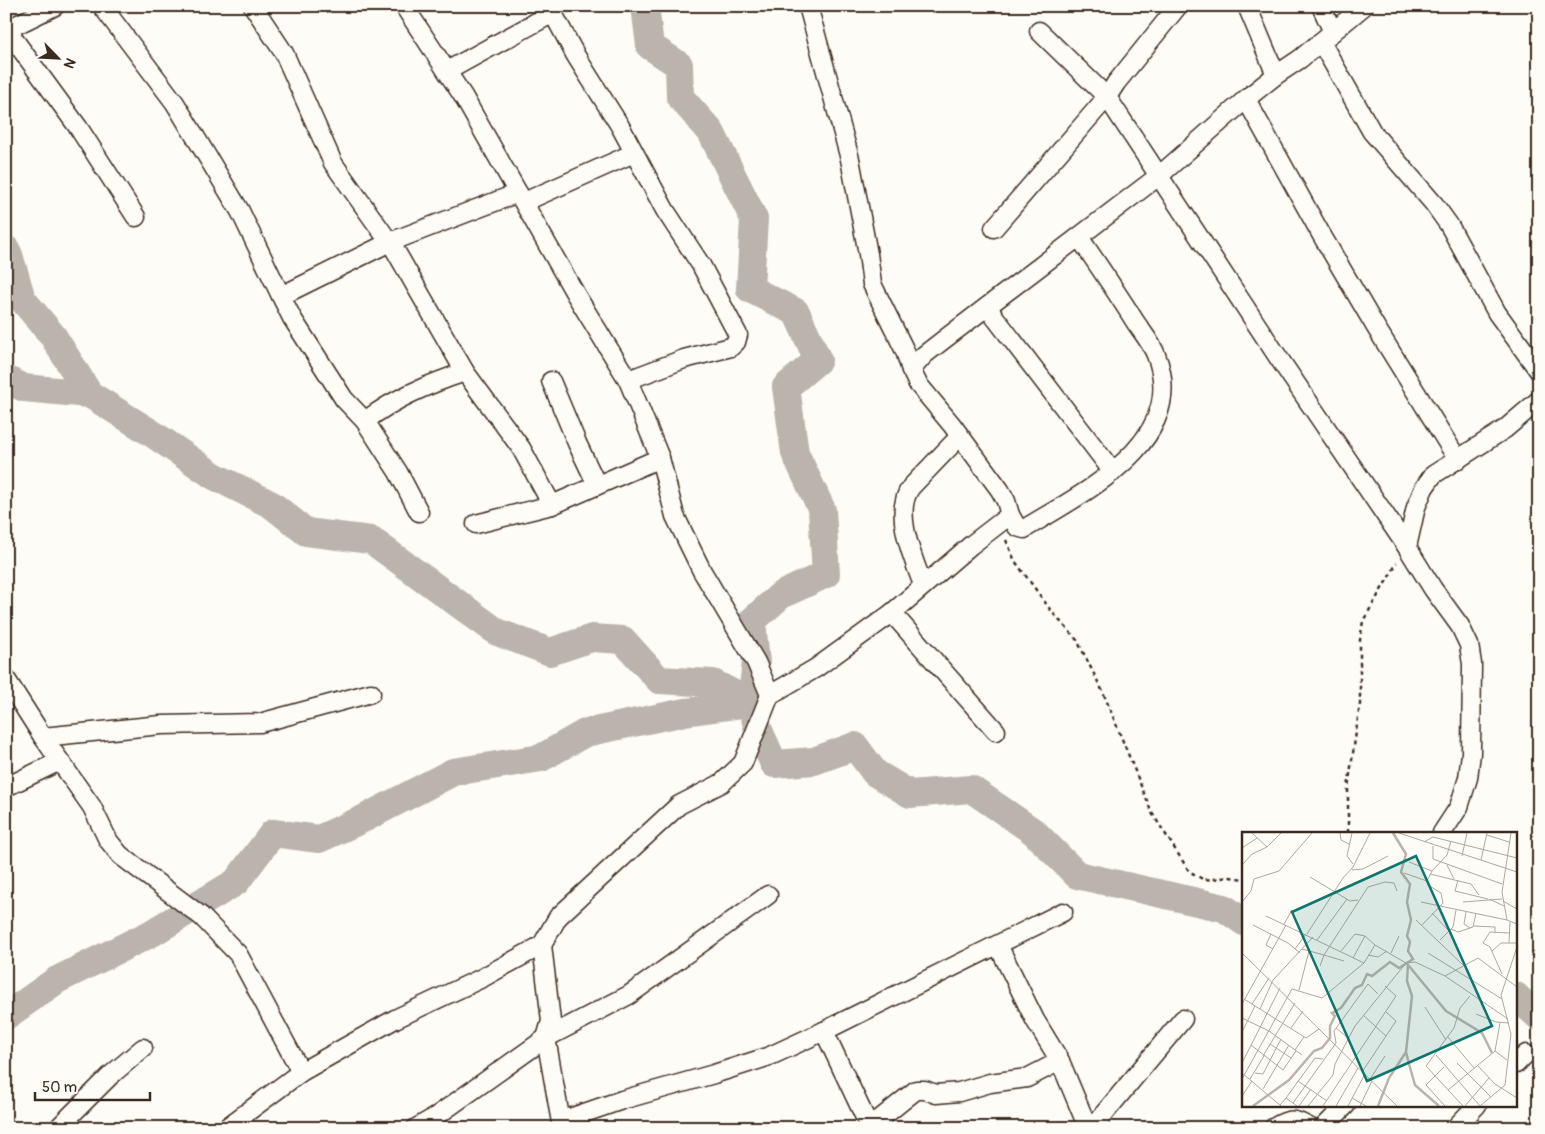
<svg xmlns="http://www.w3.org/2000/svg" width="1545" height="1134" viewBox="0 0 1545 1134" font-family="Pangolin,sans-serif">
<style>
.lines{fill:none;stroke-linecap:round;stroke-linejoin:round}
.river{stroke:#bbb4ad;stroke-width:28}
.minor-casing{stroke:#3b2a1e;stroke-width:21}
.path{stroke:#3b2a1e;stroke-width:2.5;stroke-dasharray:4 4;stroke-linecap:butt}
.minor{stroke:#fdfcf7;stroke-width:18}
.inset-river{fill:none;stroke:#bbb4ad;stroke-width:2.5}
.inset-road{fill:none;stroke:#afa8a0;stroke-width:1}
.view{fill:#0f766e;fill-opacity:0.15;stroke:#0f766e;stroke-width:2.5}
.inset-edge{fill:none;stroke:#3b2a1e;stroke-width:2.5}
</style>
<rect width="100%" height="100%" fill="#fdfcf7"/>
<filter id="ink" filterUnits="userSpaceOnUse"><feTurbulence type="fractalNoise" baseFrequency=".02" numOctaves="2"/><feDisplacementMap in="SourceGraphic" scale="10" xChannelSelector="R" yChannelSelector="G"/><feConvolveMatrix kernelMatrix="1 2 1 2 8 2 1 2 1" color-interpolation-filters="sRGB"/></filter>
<g filter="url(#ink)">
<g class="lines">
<g class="river">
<polyline points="645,6 650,46 679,65 680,97 711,132 754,219 750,289 796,312 818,360 786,387 795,453 822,510 826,574 781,595 752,621 756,662 751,703 757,726 774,764 814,761 855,746 875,773 910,794 971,789 1034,832 1077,875 1224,908 1244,922"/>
<polyline points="6,249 9,255 22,299 53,336 89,394"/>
<polyline points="6,379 24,388 89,394 153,434 214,476 272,505 306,532 371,540 497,632 550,652 592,638 623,640 659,680 713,683 751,703"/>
<polyline points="1516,996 1539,1017"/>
<polyline points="6,1016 57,980 152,933 236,882 273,833 319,839 365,818 453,772 541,758 585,733 685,712 751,703"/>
</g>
<defs>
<g id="minor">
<polyline points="102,6 175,103 240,211 281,296"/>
<polyline points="253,6 284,53 333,163 395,250 465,372 521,448 552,505 660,458"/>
<polyline points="404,6 463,96 576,295 628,380 660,458 675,516 702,571 756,662 770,695"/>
<polyline points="549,6 576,56 620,126 665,210 701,265 738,335 736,342 731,347 684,359 628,380"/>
<polyline points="808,6 850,159 868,254 872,284 905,351 911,370"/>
<polyline points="1178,6 1116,83 1107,97 1278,357 1407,547 1433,589 1460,626 1469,645 1472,664 1471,753 1468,778 1459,807 1442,833"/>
<polyline points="1247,6 1276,75"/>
<polyline points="1321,6 1333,32"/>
<polyline points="6,30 55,6"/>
<polyline points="7,30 78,127 136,217"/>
<polyline points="1321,42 1372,132 1434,204 1449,225 1497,313 1539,371"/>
<polyline points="447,71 553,13"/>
<polyline points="1246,99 1321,234 1375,326 1458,460"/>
<polyline points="524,202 634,153"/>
<polyline points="994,228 1107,97 1039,31"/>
<polyline points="987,307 1113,472"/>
<path d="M465,372C429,384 395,398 365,421L344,399L292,318L281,296L390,242L518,193"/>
<polyline points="551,381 577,443 597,485"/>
<polyline points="365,421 398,472 419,512"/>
<path d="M1010,515L1017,527L1024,529C1084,492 1190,442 1156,355C1152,344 1143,333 1136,323C1118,294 1098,265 1079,237"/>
<polyline points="476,524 552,505"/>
<polyline points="1407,547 1416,507 1424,488 1433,475 1505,429 1539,400"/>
<path d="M923,585C914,560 892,512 911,487L960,436"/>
<polyline points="892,613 996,731"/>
<polyline points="6,679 43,737 92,807 108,840 120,855 201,916 238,954 301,1072"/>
<polyline points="43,737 161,725 260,723 371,693"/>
<polyline points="6,787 60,761"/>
<polyline points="542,945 551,1021 546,1038 562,1128"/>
<polyline points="998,945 1035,1020 1060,1061 1088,1128"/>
<polyline points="824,1031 870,1128"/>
<polyline points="1516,1064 1526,1054"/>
<polyline points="561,1121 622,1100 714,1074 770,1056 824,1031 1063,912"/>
<polyline points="870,1127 916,1090 925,1090 936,1094 959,1092 990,1083 1027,1078 1060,1061"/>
<polyline points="58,1128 111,1075 143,1048"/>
<polyline points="226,1128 301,1072 395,1019 482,978 542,945 558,917 679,805 722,783 743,763 770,695 816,668 892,613 971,545 1010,515 1006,501 1000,490 952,425 918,384 911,370 924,355 942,341 1160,175 1246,99 1276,75 1300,59 1364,6"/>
<polyline points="416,1128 435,1117 546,1038 629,995 768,895"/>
<polyline points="1092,1128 1183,1019"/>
<path d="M1273,1128C1291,1117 1293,1119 1311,1128"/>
<polyline points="1323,1128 1346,1105"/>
<polyline points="1455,1128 1477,1105"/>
</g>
</defs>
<use href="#minor" class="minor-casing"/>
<g class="path">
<polyline points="1006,540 1015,561 1052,612 1077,640 1103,692 1152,813 1189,871 1204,880 1230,877 1244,879"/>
<polyline points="1348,833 1348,788 1360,704 1360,640 1363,621 1397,563"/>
</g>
<use href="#minor" class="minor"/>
</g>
</g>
<g transform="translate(1242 832)">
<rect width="275" height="275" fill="#fdfcf7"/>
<path class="inset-river" d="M166,132L165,149L170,164L164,220L167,232L173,253L197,274M167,134L204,179L240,201L250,221M11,274L47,248L72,219L80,216L88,206V194L93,184L90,181L99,176L113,156L120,153L125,142L130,144L148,130L157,136L171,127L166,119L168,110L165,104L169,88L165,70L168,52L159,40L164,22L151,1M136,274L147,246L164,220"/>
<path class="inset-road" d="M10,1L25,15M98,1L99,8L107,12M110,1L105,24L111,32M157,1L275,40M269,1L260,60L265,88L275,92M245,3L267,10M182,10L191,5L275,26M191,14V27L260,52M0,16L15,6M220,24L225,1M239,28L245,1M167,30L190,39M0,33L10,22L25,15L39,1M205,33L212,47M110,38L121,37L146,24M162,41L185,49L186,53L199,61L201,71L180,93M188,42L229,52L237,63M68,45L108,69L116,68M216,48L213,59L246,67M185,49L190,39L205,23L209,9M247,67L262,74M261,69L275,77M0,70L9,59L12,47L37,39L70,1M179,70L265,88M221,70L260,67M224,80L222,92L228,96M190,81L207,99M24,84L122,131L133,113L164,131L173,130L203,144L266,187M174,88L221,133M42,92L50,78M11,93L46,111L58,121M232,94L253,95V100M209,97L216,100L231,95L234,81M29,102L24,113L31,117M65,102L101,46L111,35L128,1M75,108L105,67M198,108L211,95L214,78M267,111L268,90M53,117L64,102M60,117L82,123L126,55L143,50L152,51L155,59M99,119L113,102L123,104L133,113M250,119L259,111H275M0,121L155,274M149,121L157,104M186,121L260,167M126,123L136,125L145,119M111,126L123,104M78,134L82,123L102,129M260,142L248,115L241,111L248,100L267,101M203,144L236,126L275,155M57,158L67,119M2,167L64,206L77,197M0,172L44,93M10,172L27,146M183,175L204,208M18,177L31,148L71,105M234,182L254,190L267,191M121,183L144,204L154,189L144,180M0,186L27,199L60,223M49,196L61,179M94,196L106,206M0,200L13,174M206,205L232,236M28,212L49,226M9,213L41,238L54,219M53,218L62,205M253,219L265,228M194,223L238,274M21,224L53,171M0,231L38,156M215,231L249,265M236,234L253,252L275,266M202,235L184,253L203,274M120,240L144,204M0,241L39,274M13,241L21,242L39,207M0,247L50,157L80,166L122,131M8,247L22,224M128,247L143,224M56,249L85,269M21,257L47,213M206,258L253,219L258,191M0,264L10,249M44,266L73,226L81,227M110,266L124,274M51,271L94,211L92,199L126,152L136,162M38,273L44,266L55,274M57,274L69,257M66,274L91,243L93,232L113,194L164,131M81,274L154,164L143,154M94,274L116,236M106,274L123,242M118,274L130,249M221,274L184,234L212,196L218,176L228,164M223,274L247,246M238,274L263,253L269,202L259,163L275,115"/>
<path class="view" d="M174,24L250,194L125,249L50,80Z"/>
<rect width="275" height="275" class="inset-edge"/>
</g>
<rect width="1545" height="1134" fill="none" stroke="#fdfcf7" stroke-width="25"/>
<rect x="12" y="12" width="1520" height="1109" fill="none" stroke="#3b2a1e" stroke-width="2" filter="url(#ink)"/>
<g transform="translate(58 58) rotate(114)" stroke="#fdfcf7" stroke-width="4" paint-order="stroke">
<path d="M0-4L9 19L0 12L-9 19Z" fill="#3b2a1e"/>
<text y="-8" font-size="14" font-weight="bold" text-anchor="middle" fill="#3b2a1e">N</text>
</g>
<path d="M35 1092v8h115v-8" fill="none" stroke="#3b2a1e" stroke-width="2.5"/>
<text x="42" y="1092" font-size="15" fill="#3b2a1e" stroke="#fdfcf7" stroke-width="4" paint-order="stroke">50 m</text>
</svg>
